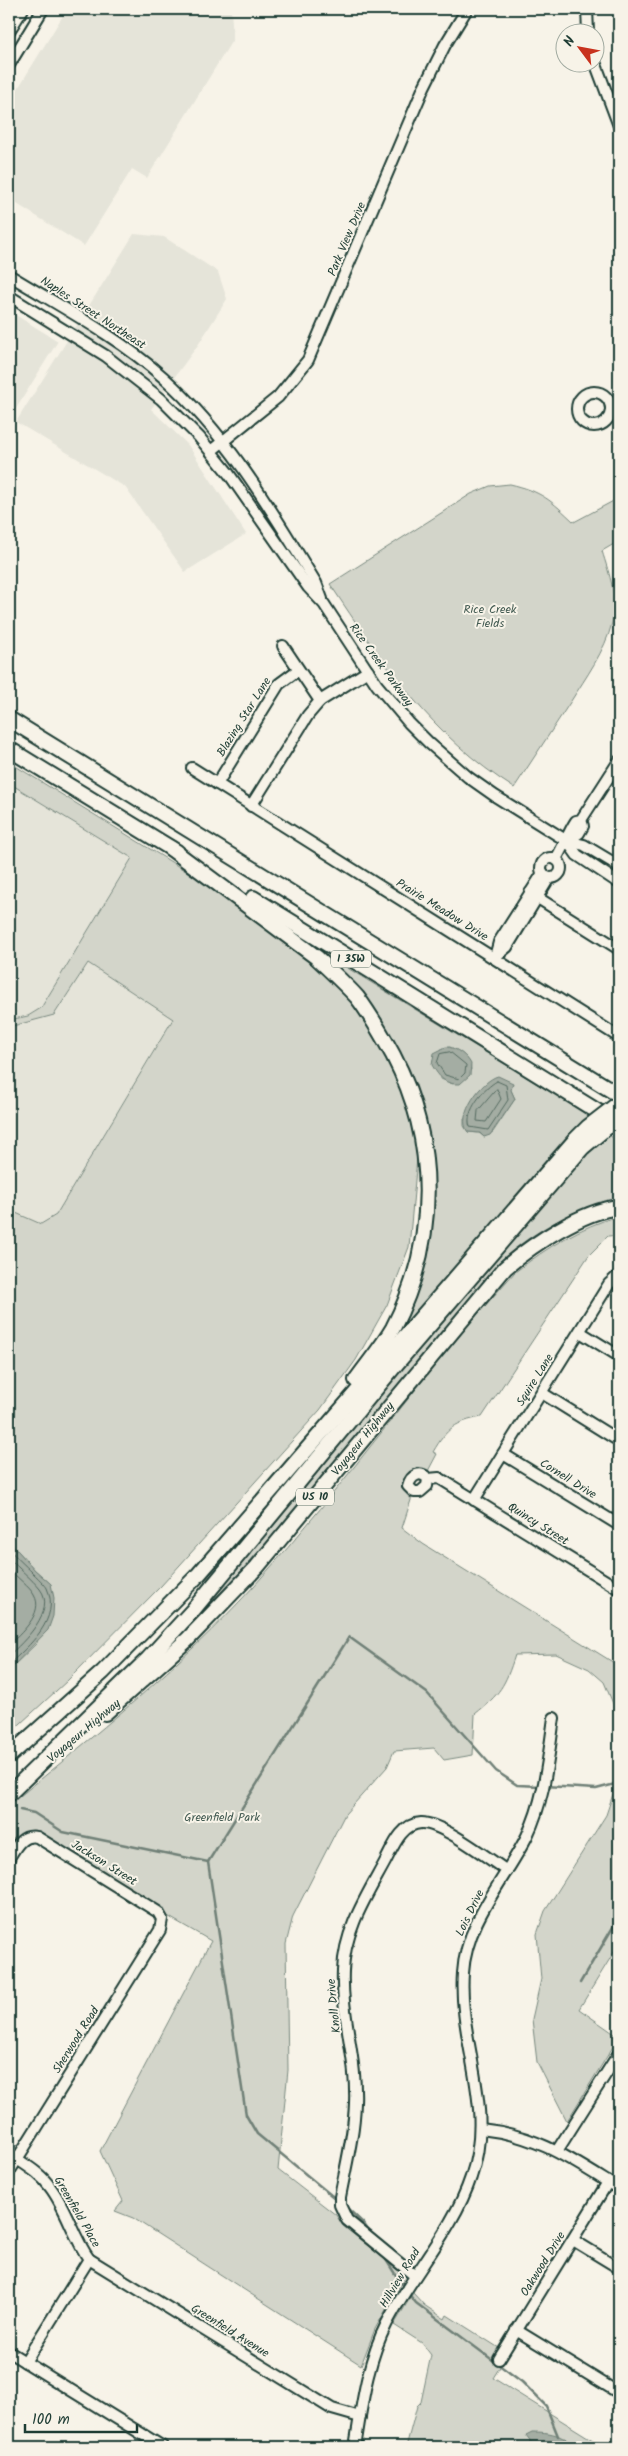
<svg xmlns="http://www.w3.org/2000/svg" width="628" height="2456" viewBox="0 0 628 2456" font-family="Kalam,sans-serif">
<style>
.built{fill:#e5e4d9}
.green{fill:#d3d5ca;stroke:#79897f;fill-rule:evenodd}
.water{fill:#a4ada3;stroke:#6f8077}
.lines{fill:none;stroke-linecap:round;stroke-linejoin:round}
.shore{stroke:#546a60;stroke-width:1}
.stream{stroke:#6f8077;stroke-width:2.5}
.minor-casing{stroke:#1f3d34;stroke-width:14}
.highway-casing{stroke:#1f3d34;stroke-width:18}
.minor{stroke:#f7f3e8;stroke-width:10}
.highway{stroke:#f7f3e8;stroke-width:14}
.highway-bridge-casing{stroke:#1f3d34;stroke-width:18;stroke-linecap:butt}
.highway-bridge{stroke:#f7f3e8;stroke-width:14}
.labels{text-anchor:middle;dominant-baseline:central;stroke-width:4;stroke-linejoin:round;paint-order:stroke}
.shield{fill:#f7f3e8;stroke:#60746a;stroke-width:1}
.shield-label{font-size:11px;font-weight:bold;fill:#1f3d34}
.street-label{font-size:12px;fill:#1f3d34;stroke:#f7f3e8}
.park-label{font-size:12px;fill:#435b52;stroke:#f7f3e8}
</style>
<rect width="100%" height="100%" fill="#f7f3e8"/>
<filter id="ink" filterUnits="userSpaceOnUse"><feTurbulence type="fractalNoise" baseFrequency=".02" numOctaves="2"/><feDisplacementMap in="SourceGraphic" scale="10" xChannelSelector="R" yChannelSelector="G"/><feConvolveMatrix kernelMatrix="1 2 1 2 8 2 1 2 1" color-interpolation-filters="sRGB"/></filter>
<g filter="url(#ink)">
<g class="built">
<polygon points="67,9 231,9 233,39 147,178 132,169 84,246 9,199 9,103"/>
<polygon points="134,234 164,237 218,272 227,299 198,345 151,409 188,445 246,534 185,572 125,487 16,422"/>
<polygon points="9,311 58,341 9,420"/>
<polygon points="9,783 132,858 41,1008 28,1016 9,1020"/>
<polygon points="88,963 173,1018 56,1215 41,1224 9,1210 9,1027 54,1015"/>
</g>
<g class="green">
<path d="M510,484C541,491 552,501 574,522L619,498V541L602,551C609,574 619,599 612,623C605,651 586,677 571,701C552,730 533,759 514,788C432,736 383,664 330,584L471,494L490,486Z"/>
<polygon points="9,762 223,894 302,952 341,988 362,1013 393,1066 412,1118 418,1147 409,1247 387,1305 356,1360 320,1410 161,1586 67,1681 9,1734 9,1670 37,1643 51,1584 35,1570 9,1541 9,1210 41,1224 56,1215 173,1019 88,963 54,1015 9,1027 9,1020 28,1016 41,1008 132,858 9,783"/>
<path d="M313,947L590,1116L566,1139L386,1346L430,1215L405,1069ZM450,1047C460,1051 471,1058 471,1070L453,1084L441,1079L442,1048ZM511,1090L515,1099L493,1132L484,1137L479,1133L468,1132L464,1126V1119Z"/>
<path d="M606,1133L619,1142V1200C572,1209 535,1230 499,1262L295,1510L212,1604L168,1649L165,1646L578,1159Z"/>
<path d="M619,1216V1235L608,1236L589,1255L482,1417C455,1422 447,1428 433,1452L437,1454L428,1471L414,1472L411,1500L402,1528L423,1544L619,1666V1718L604,1682L589,1669L556,1654L515,1655C505,1686 500,1694 475,1714L473,1755L444,1760L434,1748L394,1751L387,1767L345,1814L293,1916L286,1944L288,2070L278,2170L336,2215L343,2226L402,2273L404,2278L375,2329L361,2365L133,2218L115,2211L123,2201L100,2151L211,1941L164,1914L157,1905L39,1834C25,1829 17,1835 9,1848V1805C94,1736 180,1667 254,1586C346,1485 423,1372 515,1272C548,1247 579,1227 619,1216Z"/>
<polygon points="619,1756 619,1944 579,2009 619,2037 567,2121 537,2062 532,2019 541,1979 537,1934 545,1911 606,1815 615,1788"/>
<polygon points="413,2293 424,2305 445,2319 447,2315 499,2348 494,2356 503,2362 493,2378 604,2447 574,2447 565,2438 529,2441 535,2447 406,2447 417,2406 421,2402 431,2355 422,2343 394,2325"/>
</g>
<g class="water">
<path d="M446,1047C456,1047 467,1056 471,1064L470,1075L460,1084C445,1085 439,1077 432,1065L434,1053Z"/>
<path d="M498,1076L513,1083L511,1090L515,1099L490,1135L484,1137L480,1133L468,1132C455,1116 482,1080 498,1076Z"/>
<polygon points="9,1541 35,1570 51,1584 54,1598 53,1616 48,1630 9,1670"/>
<path d="M532,2432C550,2432 562,2434 574,2447H535L526,2435Z"/>
</g>
<g class="lines">
<g class="shore">
<polygon points="450,1052 466,1065 465,1073 459,1079 445,1075 437,1063 440,1054"/>
<path d="M497,1081L506,1085L508,1100L488,1130L470,1127C464,1112 484,1088 497,1081Z"/>
<polygon points="497,1089 501,1099 486,1122 477,1121 478,1111"/>
<path d="M9,1549C15,1557 45,1583 47,1588C61,1619 29,1646 9,1664"/>
<path d="M9,1558C18,1568 32,1579 40,1589C57,1610 23,1643 9,1655"/>
<path d="M9,1569C15,1576 31,1588 34,1595C45,1613 20,1634 9,1645"/>
</g>
<g class="stream">
<polyline points="545,1786 596,1789 619,1783"/>
<polyline points="20,1810 34,1813 63,1832 208,1862"/>
<polyline points="580,1983 619,1917"/>
<polyline points="337,2200 257,2134 246,2115 208,1862 349,1637 427,1693 496,1771 517,1785 540,1786"/>
<polyline points="347,2208 364,2224 370,2233"/>
<polyline points="383,2255 404,2288"/>
<polyline points="408,2293 416,2303 522,2382 546,2406 558,2436"/>
</g>
<defs>
<g id="minor">
<polyline points="587,9 588,32"/>
<polyline points="9,31 23,9"/>
<polyline points="595,62 619,126"/>
<polyline points="9,65 43,9"/>
<path d="M9,275C61,307 117,336 163,377C228,435 271,509 316,583L322,599"/>
<polyline points="9,296 106,356 161,399 199,437 229,474 308,587 324,604 377,685 409,723 429,743 468,777 495,796 567,841 584,845 619,866"/>
<circle cx="594" cy="409" r="17"/>
<polyline points="211,451 278,397 308,360 424,87 445,45 467,9"/>
<polyline points="283,646 320,701"/>
<polyline points="192,768 619,1037"/>
<polyline points="217,784 279,684 298,670"/>
<polyline points="251,806 308,715 320,701 368,671"/>
<polyline points="567,841 577,855 619,883"/>
<polyline points="567,841 579,833 583,826 581,820"/>
<circle cx="551" cy="868" r="10"/>
<path d="M556,859C564,846 568,833 576,821L581,820L619,761"/>
<polyline points="530,893 619,949"/>
<polyline points="495,957 499,942 543,873"/>
<polyline points="495,957 507,947 549,878"/>
<polyline points="580,1332 619,1356"/>
<polyline points="542,1393 619,1441"/>
<polyline points="503,1454 619,1525"/>
<path d="M428,1479L427,1486L420,1492H414L408,1486C411,1475 421,1470 428,1479L439,1478L444,1481L619,1589"/>
<polyline points="474,1500 609,1284 619,1275"/>
<path d="M9,1858C16,1846 22,1834 37,1837L158,1912L162,1919L160,1930L9,2172"/>
<path d="M481,2129C538,2135 572,2160 619,2189"/>
<polyline points="557,2151 619,2053"/>
<path d="M17,2159C29,2167 42,2175 50,2187C67,2209 73,2237 89,2259L25,2362"/>
<polyline points="573,2240 619,2268"/>
<polyline points="89,2259 332,2409 360,2417"/>
<path d="M415,2276L347,2220L340,2205V2197C346,2165 354,2135 355,2103C357,2059 341,2016 343,1971C344,1931 366,1897 385,1862C393,1847 401,1824 421,1823C441,1822 489,1859 507,1871"/>
<polyline points="516,2330 619,2393"/>
<polyline points="9,2352 163,2447"/>
<polyline points="499,2359 608,2182"/>
<path d="M355,2447C362,2404 367,2362 387,2323C412,2274 454,2229 471,2177C496,2106 458,2043 463,1973C466,1921 505,1880 527,1836C545,1799 548,1758 554,1718"/>
</g>
<g id="highway">
<polyline points="9,719 619,1095"/>
<polyline points="9,749 177,852"/>
<path d="M170,848L316,957C330,970 344,983 357,997C371,1015 382,1035 393,1055C438,1141 438,1241 393,1328C382,1347 368,1363 356,1380"/>
<polyline points="253,898 613,1121"/>
<path d="M105,1713L187,1640L257,1567L505,1268C533,1244 582,1211 619,1207"/>
<polyline points="9,1756 103,1672 198,1575 576,1139"/>
<polyline points="9,1794 148,1659 193,1610 397,1363 583,1147"/>
</g>
</defs>
<use href="#minor" class="minor-casing"/>
<use href="#highway" class="highway-casing"/>
<use href="#minor" class="minor"/>
<use href="#highway" class="highway"/>
<defs>
<g id="highway-bridge">
<polyline points="576,1139 588,1127 619,1103"/>
<polyline points="583,1147 619,1117"/>
</g>
</defs>
<use href="#highway-bridge" class="highway-bridge-casing"/>
<use href="#highway-bridge" class="highway-bridge"/>
</g>
</g>
<g class="labels">
<g class="shield">
<rect x="331" y="950.5" width="40" height="17" rx="4"/>
<rect x="296" y="1488.5" width="38" height="17" rx="4"/>
</g>
<g class="shield-label">
<text x="351" y="959">I 35W</text>
<text x="315" y="1497">US 10</text>
</g>
<g class="street-label">
<text transform="translate(347 239) rotate(-67)">Park View Drive</text>
<text transform="translate(93 313) rotate(33)">Naples Street Northeast</text>
<text transform="translate(381 665) rotate(54)">Rice Creek Parkway</text>
<text transform="translate(244 717) rotate(-58)">Blazing Star Lane</text>
<text transform="translate(442 910) rotate(32)">Prairie Meadow Drive</text>
<text transform="translate(535 1380) rotate(-58)">Squire Lane</text>
<text transform="translate(363 1439) rotate(-51)">Voyageur Highway</text>
<text transform="translate(568 1479) rotate(32)">Cornell Drive</text>
<text transform="translate(538 1524) rotate(32)">Quincy Street</text>
<text transform="translate(84 1731) rotate(-40)">Voyageur Highway</text>
<text transform="translate(104 1863) rotate(32)">Jackson Street</text>
<text transform="translate(470 1913) rotate(-64)">Lois Drive</text>
<text transform="translate(334 2006) rotate(-96)">Knoll Drive</text>
<text transform="translate(76 2040) rotate(-58)">Sherwood Road</text>
<text transform="translate(77 2212) rotate(60)">Greenfield Place</text>
<text transform="translate(543 2264) rotate(-58)">Oakwood Drive</text>
<text transform="translate(400 2278) rotate(-59)">Hillview Road</text>
<text transform="translate(230 2331) rotate(32)">Greenfield Avenue</text>
</g>
<g class="park-label">
<text x="490" y="609">Rice Creek<tspan x="490" dy="14">Fields</tspan></text>
<text x="222" y="1817">Greenfield Park</text>
</g>
</g>
<rect width="628" height="2456" fill="none" stroke="#f7f3e8" stroke-width="30"/>
<rect x="15" y="15" width="598" height="2426" fill="none" stroke="#1f3d34" stroke-width="2" filter="url(#ink)"/>
<g transform="translate(580 48) rotate(302)"><circle r="24" fill="#f7f3e8" stroke="#a1aaa0"/>
<path d="M0-4L9 19L0 12L-9 19Z" fill="#c8321e"/>
<text y="-8" font-size="14" font-weight="bold" text-anchor="middle" fill="#1f3d34">N</text>
</g>
<path d="M25 2424v8h112v-8" fill="none" stroke="#1f3d34" stroke-width="2.5"/>
<text x="32" y="2424" font-size="15" fill="#1f3d34" stroke="#f7f3e8" stroke-width="4" paint-order="stroke">100 m</text>
</svg>
